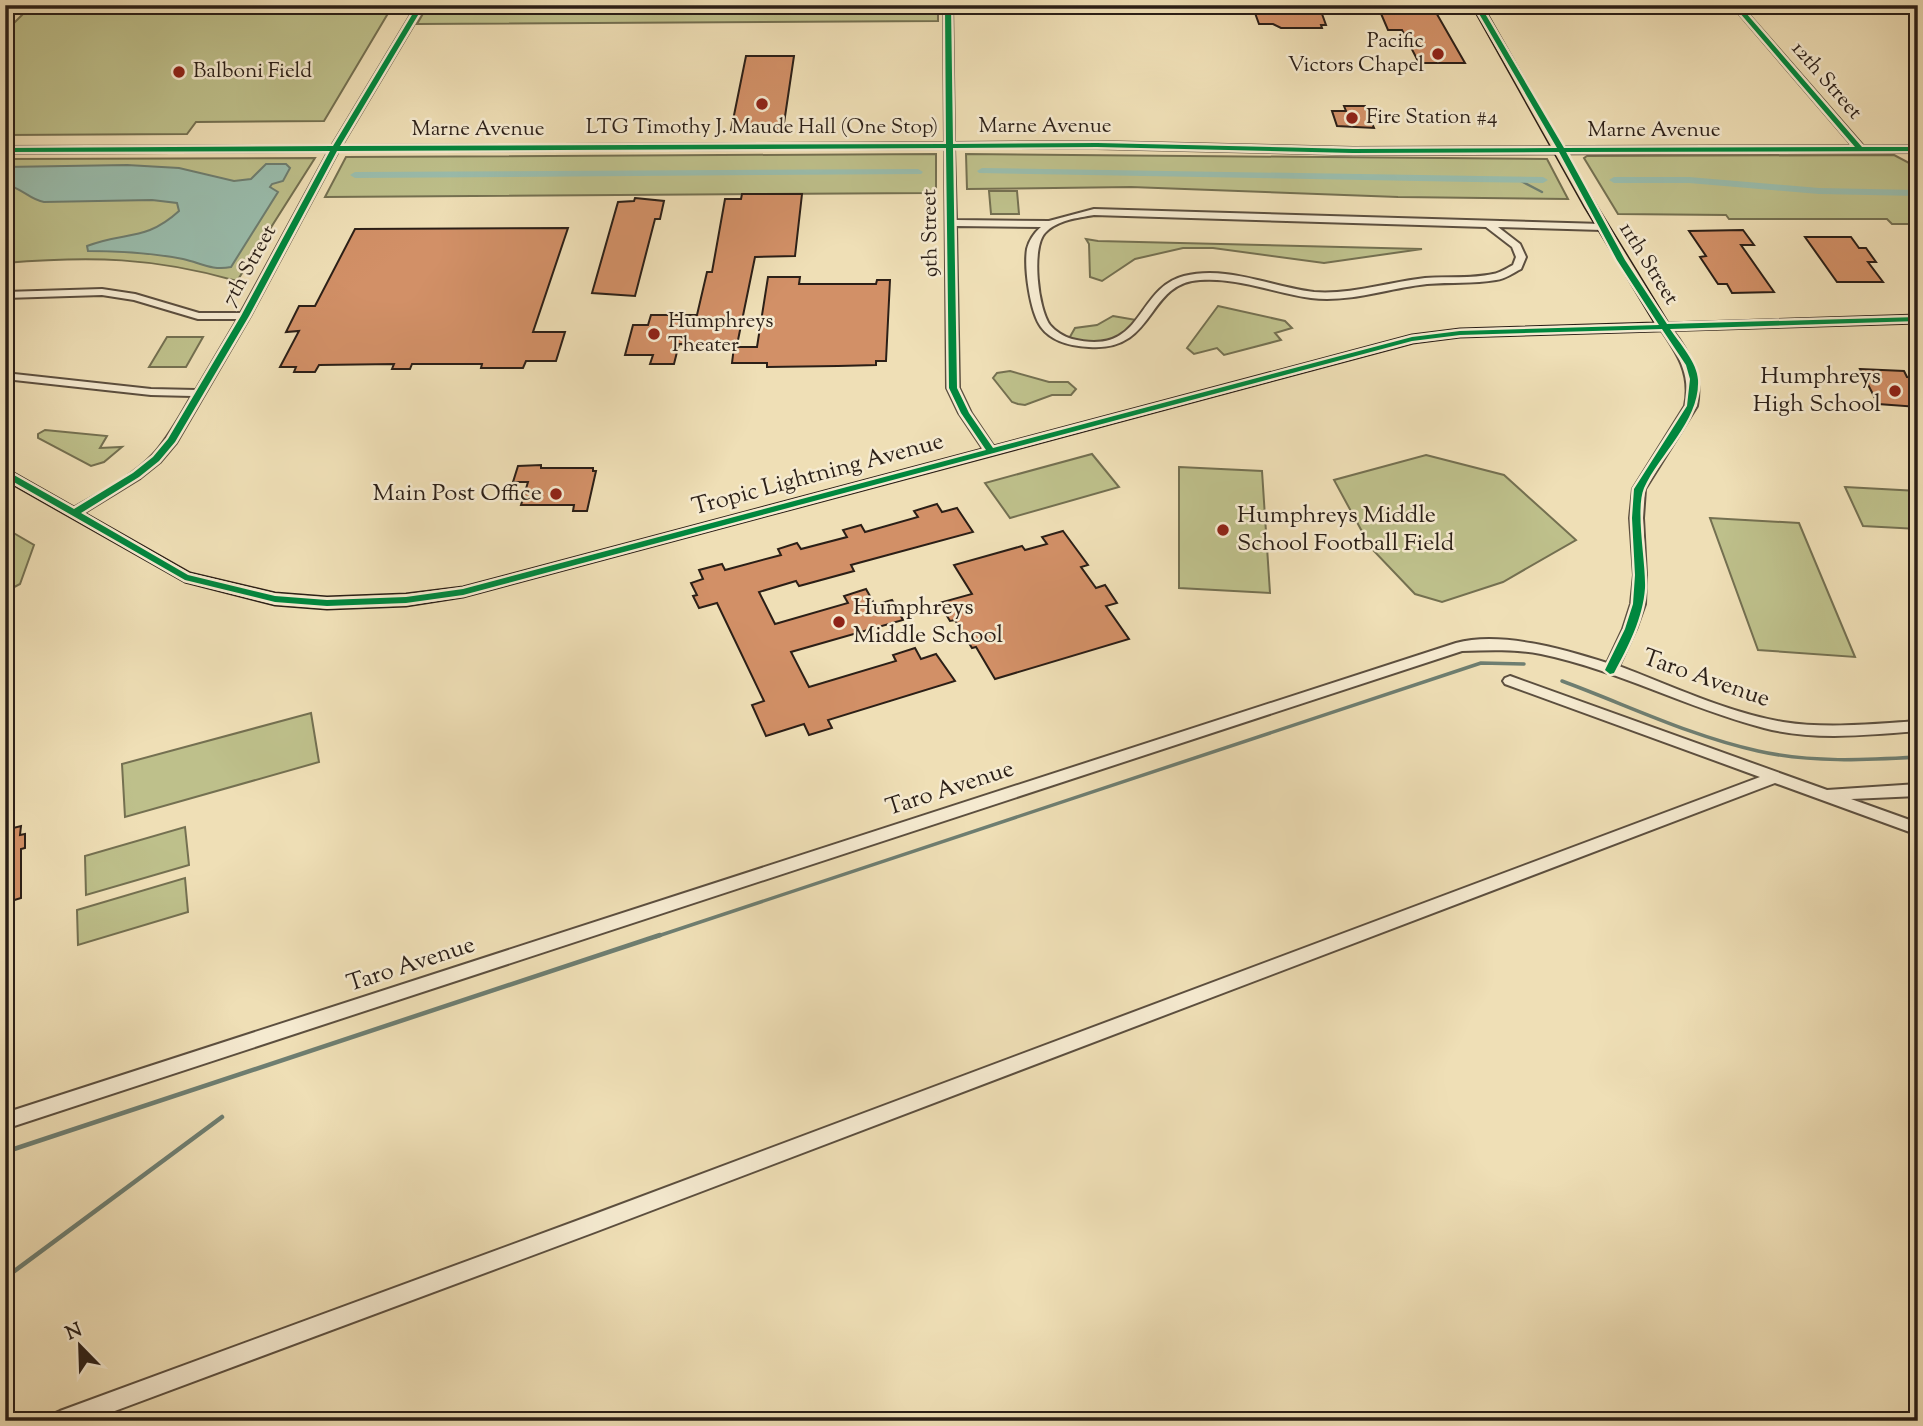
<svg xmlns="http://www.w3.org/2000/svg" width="1923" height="1426" viewBox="0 0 1923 1426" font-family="'Sorts Mill Goudy',serif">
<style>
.green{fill:#bec08b;stroke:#747051;stroke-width:2}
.water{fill:#9abdad;stroke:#6e7e71;stroke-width:2}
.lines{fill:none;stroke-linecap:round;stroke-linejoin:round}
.stream-far2{stroke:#6e7e71;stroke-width:2.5}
.stream-far1{stroke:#6e7e71;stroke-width:3.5}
.stream{stroke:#6e7e71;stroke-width:4.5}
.canal{fill:#9abdad;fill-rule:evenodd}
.building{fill:#d29067;stroke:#2b1f17;stroke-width:2}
.minor-casing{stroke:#5c4f3f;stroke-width:4}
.major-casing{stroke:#2b1f17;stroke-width:3}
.minor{fill:#f5ead0;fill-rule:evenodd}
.major{fill:#efdfb6;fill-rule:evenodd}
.cycleway-casing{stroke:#f5ead0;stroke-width:5}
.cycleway{fill:#00873e;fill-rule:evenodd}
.poi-dot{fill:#8f2418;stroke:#f5ead0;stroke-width:2.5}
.labels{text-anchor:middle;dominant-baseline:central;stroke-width:5;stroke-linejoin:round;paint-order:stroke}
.far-poi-label{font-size:21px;fill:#2b1f17;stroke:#f5ead0;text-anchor:start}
.far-street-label{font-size:21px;fill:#2b1f17;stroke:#f5ead0}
.poi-label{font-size:24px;fill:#2b1f17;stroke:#f5ead0;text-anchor:end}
.street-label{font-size:24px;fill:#2b1f17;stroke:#f5ead0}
</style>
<rect width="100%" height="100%" fill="#efdfb6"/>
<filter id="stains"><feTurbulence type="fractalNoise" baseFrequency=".00286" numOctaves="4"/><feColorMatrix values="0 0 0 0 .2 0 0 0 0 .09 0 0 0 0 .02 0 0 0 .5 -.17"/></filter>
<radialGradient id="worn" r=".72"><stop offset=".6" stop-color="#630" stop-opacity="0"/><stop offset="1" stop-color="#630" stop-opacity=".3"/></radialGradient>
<g class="green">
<polygon points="279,5 393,5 324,121 196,122 187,134 5,135 5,23 14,23 25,12 275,11"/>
<polygon points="428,5 938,5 938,21 417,24"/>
<polygon points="936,154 936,192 930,193 325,197 346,157"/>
<polygon points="966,154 1547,159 1568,199 1398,197 1131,187 967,189"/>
<polygon points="1894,155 1909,163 1918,163 1918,224 1892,224 1887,219 1729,219 1726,215 1618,214 1584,158 1587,156"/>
<path d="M315,158L237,281C154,257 90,256 5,263V159Z"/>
<polygon points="989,191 1017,191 1019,214 991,214"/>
<polygon points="1086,239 1098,241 1422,249 1324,263 1213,248 1183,248 1135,259 1102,281 1090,277 1089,244"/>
<polygon points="1218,306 1285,321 1292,328 1275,333 1281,340 1224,355 1217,348 1194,354 1187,348"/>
<polygon points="1113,316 1142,321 1107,344 1067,342 1075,328 1097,325"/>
<polygon points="167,337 203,337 186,367 149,367"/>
<polygon points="1010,371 1049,382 1068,382 1076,389 1071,395 1052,395 1025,405 1018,404 1012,402 993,378 997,373"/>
<polygon points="45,430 107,436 100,448 122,447 104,462 91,466 38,438 38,434"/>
<polygon points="1092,454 1119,487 1010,518 985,483"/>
<polygon points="1426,455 1504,475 1576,540 1503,582 1442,602 1415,594 1371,548 1334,480"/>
<polygon points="1179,467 1262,471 1270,593 1179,588"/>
<polygon points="1845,487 1918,491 1918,529 1863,526"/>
<polygon points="1710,518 1799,523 1855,657 1758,650"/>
<polygon points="5,528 34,545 20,584 5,592"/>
<polygon points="311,713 319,762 125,817 122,764"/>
<polygon points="185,827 189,865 86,895 85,856"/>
<polygon points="185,878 188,912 78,945 77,910"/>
</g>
<path class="water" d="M266,164H286L290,168L283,181L272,184L270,187L278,192L231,267C212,271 201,263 183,259C152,253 119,251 88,251L87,246C125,231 145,242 179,211L177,203L152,200L44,202C30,200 22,188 5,184V167L127,165L179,168L234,181L251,179Z"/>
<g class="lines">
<polyline class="stream-far2" points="1519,180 1542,192"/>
<g class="stream-far1">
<path d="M1562,681C1627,705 1690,736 1758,751C1811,763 1865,760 1918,757"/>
<polyline points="655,937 1481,663 1524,664"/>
</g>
<g class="stream">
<polyline points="5,1152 660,935"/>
<polyline points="5,1278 222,1117"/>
</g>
<g class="canal">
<polygon points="982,168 1543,177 1548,180 1543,183 1473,182 979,173 977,171"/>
<polygon points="918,169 923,172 921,174 355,178 350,175 355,172"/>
<polygon points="1689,177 1819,188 1918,190 1918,196 1819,194 1689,183 1614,183 1609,180 1614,177"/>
</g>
</g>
<g class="building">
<polygon points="1379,9 1434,9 1465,63 1419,63 1402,30 1388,30"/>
<polygon points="1276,10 1313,11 1315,14 1322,14 1326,25 1321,25 1322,28 1281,28 1273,24 1259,24 1255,13 1277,13"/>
<polygon points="746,56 794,56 783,130 731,130"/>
<polygon points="1344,106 1365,106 1374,128 1337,126 1332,111 1346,111"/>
<polygon points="742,194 802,194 795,256 755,257 737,345 679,344 674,364 650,364 653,355 625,355 633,325 648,325 651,315 697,315 707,272 712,272 725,199 741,199"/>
<polygon points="635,198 664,201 660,219 655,219 635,296 592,293 618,202 634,201"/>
<polygon points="568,228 533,332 565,332 556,361 526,361 523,368 481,368 482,364 412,364 410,369 392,369 394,364 319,365 315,372 294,372 296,367 280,367 299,331 286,332 299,306 315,306 355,229"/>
<polygon points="1743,230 1754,245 1741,245 1774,292 1732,293 1727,284 1718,284 1700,257 1706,256 1689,231"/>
<polygon points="1805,237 1851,237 1859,248 1866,248 1876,262 1868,262 1883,282 1837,282"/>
<polygon points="768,277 800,277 799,284 876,284 877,280 890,280 886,361 876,361 876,365 838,366 767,367 767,363 732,363 734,347 757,347"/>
<polygon points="1860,369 1904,371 1907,377 1918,378 1918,407 1878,404"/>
<polygon points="541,465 541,468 593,468 593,471 596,471 587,511 573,511 574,505 521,505 528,482 513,482 518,466"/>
<polygon points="937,504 942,512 957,508 973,532 851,565 854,571 799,586 796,581 759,592 775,624 848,603 844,596 866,589 875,605 892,600 903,620 791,652 809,687 896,661 893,655 915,648 921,659 936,654 955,681 828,720 832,728 809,735 804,724 766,736 752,705 764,701 717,603 699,608 693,596 697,595 691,583 703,579 699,570 722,564 725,570 781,555 778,549 797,543 801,549 847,537 843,530 861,525 865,532 918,517 914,511"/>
<polygon points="1063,531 1088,565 1081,567 1096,588 1105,585 1117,603 1106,606 1129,639 995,679 976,647 972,648 955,620 950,621 939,603 972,594 954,565 1022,546 1025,550 1047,544 1042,537"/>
<polygon points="21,826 20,835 25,834 25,848 21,849 21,898 5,903 5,830"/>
</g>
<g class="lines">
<defs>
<g id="minor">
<path d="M417,5H425L341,146L945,143L944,5H952L954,143L1097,142L1353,148L1853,146L1732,5H1740L1863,146H1918V152L1353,154L1097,148H954L956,220L1049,221L1094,209L1602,224L1607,227L1602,230L1498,227L1520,244L1526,257L1521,269C1513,273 1505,279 1496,280C1474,284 1450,282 1427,284C1389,288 1349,303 1311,298C1274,293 1238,277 1200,280C1145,283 1157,352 1089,347C1071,346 1052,342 1041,327C1030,312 1024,268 1027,249C1029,241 1034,233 1041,227L956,226L959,388L971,413L996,450L990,454L986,453L959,413L947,388L945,148L338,151L250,316L176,443L160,462L140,478L80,515H72L70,512L72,509C99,493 131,478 153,455C169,438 180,416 192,396L151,395L5,379V373L151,389L196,390L238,319H198L134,300L102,295L5,298V292L102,289L135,294L199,313H241L329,151L5,153V147L332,146ZM1094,215L1486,227L1512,247L1516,257L1513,265C1507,268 1500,273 1493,274C1471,279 1447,276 1425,278C1389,282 1350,295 1314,292C1272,287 1227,265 1184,276C1134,289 1145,357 1072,339C1064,337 1055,331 1050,325C1038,309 1031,248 1045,233C1057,220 1077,218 1094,215Z"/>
<path d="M1663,322C1670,325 1673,332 1678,338C1693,360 1702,379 1697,406L1645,489L1643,518L1646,575L1645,604L1636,629L1619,666C1672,686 1726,712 1783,722C1827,729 1873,724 1918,721V731C1867,735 1814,741 1764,728C1687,708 1618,670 1541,654C1515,649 1488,650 1462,651L5,1129V1113L1456,643C1500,631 1564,649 1607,663L1623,629L1631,604L1634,575L1630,518L1633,489L1685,406C1692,373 1676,351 1658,325Z"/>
<polygon points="1510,676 1827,790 1918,784 1918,796 1851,799 1918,823 1918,835 1775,783 595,1232 88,1421 50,1421 53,1414 60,1411 595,1214 1760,777 1505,684 1503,681 1505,678"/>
</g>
<polygon id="major" points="1472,5 1482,5 1597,207 1668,323 1918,315 1918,323 1460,337 1413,343 463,597 406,606 327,609 275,605 185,582 5,480 5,468 190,573 275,593 327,597 406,594 463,587 1412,335 1460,329 1655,323 1585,207"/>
</defs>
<use href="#minor" class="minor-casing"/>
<use href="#major" class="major-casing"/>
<use href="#minor" class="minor"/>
<use href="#major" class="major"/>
<defs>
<path id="cycleway" d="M418,5H424L340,146L946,144L945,5H951L953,144L1097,143L1353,149L1557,148L1474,5H1480L1564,148L1855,147L1733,5H1739L1862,147H1918V151L1566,152L1625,260L1667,324L1918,317V321L1670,329C1680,344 1697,362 1698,380C1700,420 1660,453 1644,488C1635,510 1646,562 1645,588C1643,618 1628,647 1614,673L1610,674L1605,670L1625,629L1633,604L1635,575L1632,518L1634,489L1687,406L1690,379L1686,365L1662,329L1460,335L1412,341L463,595L406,603L327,606L275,602L185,580L5,477V470L74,509L133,473L153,457L168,439L241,316L330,151L5,152V148L333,146ZM1097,147L1353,153L1559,152L1617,260L1659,325L1460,331L1412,337L993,448L969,413L957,388L953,148ZM946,148L949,388L961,413L986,450L463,589L406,597L327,600L275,596L188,575L81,513L139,477L159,461L175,442L249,316L337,151Z"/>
</defs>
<use href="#cycleway" class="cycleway-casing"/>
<use href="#cycleway" class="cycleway"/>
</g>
<g class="poi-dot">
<circle cx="1438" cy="54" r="7"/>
<circle cx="179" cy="72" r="7"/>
<circle cx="762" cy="104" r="7"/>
<circle cx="1352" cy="118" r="7"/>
<circle cx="654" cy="334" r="7"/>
<circle cx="1895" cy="391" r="7"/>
<circle cx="556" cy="494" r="7"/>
<circle cx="1223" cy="530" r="7"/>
<circle cx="839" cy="622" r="7"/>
</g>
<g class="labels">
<g class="far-poi-label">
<text x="1424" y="42" text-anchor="end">Pacific<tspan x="1424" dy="24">Victors Chapel</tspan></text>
<text x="193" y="72">Balboni Field</text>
<text x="1366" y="118">Fire Station #4</text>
<text x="762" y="128" text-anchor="middle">LTG Timothy J. Maude Hall (One Stop)</text>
<text x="668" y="322">Humphreys<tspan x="668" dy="24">Theater</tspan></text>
</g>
<g class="far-street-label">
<text transform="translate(1826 81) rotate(49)">12th Street</text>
<text x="1045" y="127">Marne Avenue</text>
<text x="478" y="130">Marne Avenue</text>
<text x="1654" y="131">Marne Avenue</text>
<text transform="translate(931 233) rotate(-91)">9th Street</text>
<text transform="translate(1648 264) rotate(58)">11th Street</text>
<text transform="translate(250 266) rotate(-61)">7th Street</text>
</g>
<g class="poi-label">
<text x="1881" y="377">Humphreys<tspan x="1881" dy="28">High School</tspan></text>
<text x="542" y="494">Main Post Office</text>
<text x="1237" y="516" text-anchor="start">Humphreys Middle<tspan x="1237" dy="28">School Football Field</tspan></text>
<text x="853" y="608" text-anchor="start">Humphreys<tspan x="853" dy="28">Middle School</tspan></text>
</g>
<g class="street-label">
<text transform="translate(818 475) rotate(-15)">Tropic Lightning Avenue</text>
<text transform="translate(1706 679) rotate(19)">Taro Avenue</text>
<text transform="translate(950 789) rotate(-18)">Taro Avenue</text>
<text transform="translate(411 965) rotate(-18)">Taro Avenue</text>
</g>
</g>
<rect width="1923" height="1426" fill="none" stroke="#efdfb6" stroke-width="28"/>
<rect x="7" y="7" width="1909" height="1412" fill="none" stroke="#2b1f17" stroke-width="3.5"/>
<rect x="14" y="14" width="1895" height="1398" fill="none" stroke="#2b1f17" stroke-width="2"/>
<g transform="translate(80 1346) rotate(337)" stroke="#f5ead0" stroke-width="5" paint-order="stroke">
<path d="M0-5L12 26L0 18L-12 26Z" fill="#2b1f17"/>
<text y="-10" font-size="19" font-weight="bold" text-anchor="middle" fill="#2b1f17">N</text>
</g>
<rect width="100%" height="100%" filter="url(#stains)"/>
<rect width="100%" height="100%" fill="url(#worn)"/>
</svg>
